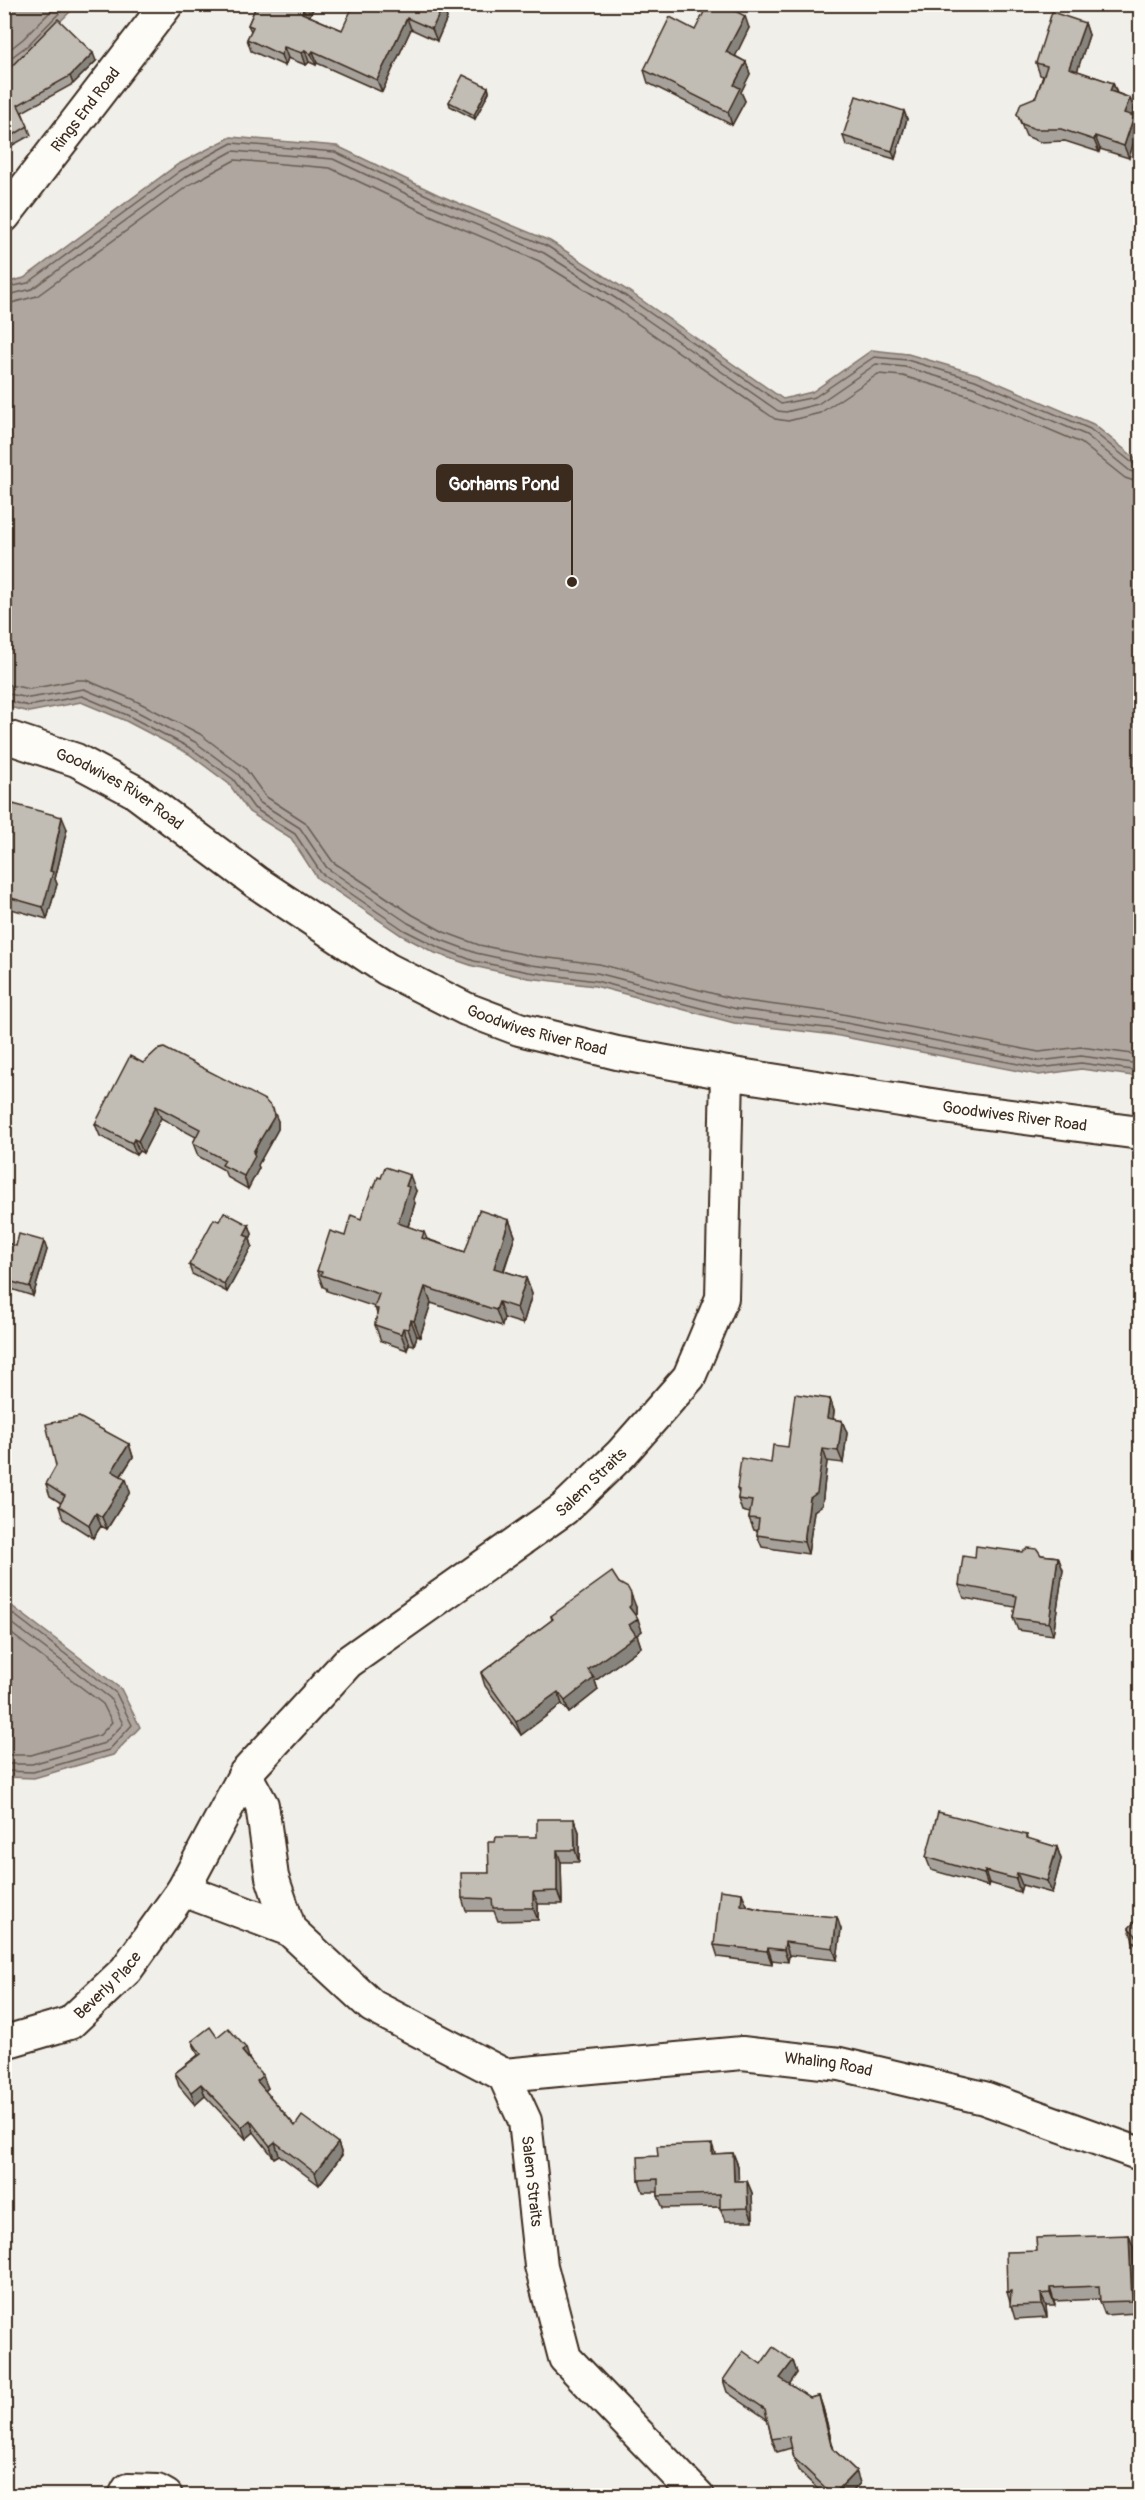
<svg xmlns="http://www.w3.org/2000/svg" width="1145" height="2500" viewBox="0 0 1145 2500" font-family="Pangolin,sans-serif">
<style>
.water{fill:#aea69f;stroke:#80746b;stroke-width:1.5}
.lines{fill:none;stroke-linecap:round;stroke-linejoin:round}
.shore{stroke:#695c52;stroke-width:1.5}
.minor-casing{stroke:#3b2a1e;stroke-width:36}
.minor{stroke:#fdfcf7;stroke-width:32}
.wall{fill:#a6a29b;stroke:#3b2a1e;stroke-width:1.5}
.shaded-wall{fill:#87847e;stroke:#3b2a1e;stroke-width:1.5}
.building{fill:#c1bcb4;stroke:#3b2a1e;stroke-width:1.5}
.labels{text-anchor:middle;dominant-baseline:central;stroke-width:4.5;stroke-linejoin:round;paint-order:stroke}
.street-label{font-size:16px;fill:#3b2a1e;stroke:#fdfcf7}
.leader{fill:none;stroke:#3b2a1e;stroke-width:2}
.callout-dot{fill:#3b2a1e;stroke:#fdfcf7;stroke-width:2}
.callout{fill:#3b2a1e;stroke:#3b2a1e;stroke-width:2}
.callout-label{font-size:18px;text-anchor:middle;font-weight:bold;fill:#fff}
</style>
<rect width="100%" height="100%" fill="#f1efea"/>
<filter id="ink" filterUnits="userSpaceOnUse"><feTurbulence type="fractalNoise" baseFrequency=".0167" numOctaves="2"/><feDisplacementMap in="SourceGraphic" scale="12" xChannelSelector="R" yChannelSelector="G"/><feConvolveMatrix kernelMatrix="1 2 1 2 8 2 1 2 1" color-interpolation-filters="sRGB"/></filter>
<g filter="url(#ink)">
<g class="water">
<polygon points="5,5 77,5 32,49 5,71"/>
<polygon points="231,137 337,146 439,195 550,241 630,292 783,399 812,392 872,350 908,354 977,374 1093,424 1140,462 1140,1077 1081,1069 1039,1075 834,1035 734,1023 595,986 528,978 473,966 435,953 401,935 317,878 291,838 249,812 229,784 189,754 124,720 81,702 29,712 5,706 5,283 24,278 177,165"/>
<polygon points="4,1600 121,1689 140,1727 113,1755 34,1778 5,1777"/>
</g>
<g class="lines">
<g class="shore">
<polyline points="4,54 23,39 58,4"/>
<polyline points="4,63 28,45 68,4"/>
<polyline points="4,288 28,283 180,171 232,143 335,152 437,200 547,246 627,297 781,404 815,397 874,357 907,360 975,380 1090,429 1135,465 1140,466"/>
<polyline points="4,296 32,289 185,177 233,151 333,159 434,207 544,253 623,303 778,411 786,412 818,404 876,364 905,367 973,387 1086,435 1130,471 1140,474"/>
<polyline points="4,305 37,296 189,185 235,160 330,168 430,215 539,261 618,310 775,419 788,421 820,413 878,374 903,376 970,396 1081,443 1125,478 1140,483"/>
<polyline points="4,684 30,689 77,680 86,680 134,700 200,734 245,768 265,796 305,822 333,862 413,915 444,932 479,945 532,956 599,964 738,1000 837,1013 1039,1052 1081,1047 1140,1055"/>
<polyline points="4,693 29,698 84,689 130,708 195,742 238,774 259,802 300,828 327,868 408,923 441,940 476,953 531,965 597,973 737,1009 836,1021 1039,1061 1081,1056 1140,1064"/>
<polyline points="4,700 29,706 82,696 127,715 192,749 233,779 254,808 295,834 321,873 404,930 438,947 474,961 529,972 596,981 735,1017 835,1029 1039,1068 1081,1063 1140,1071"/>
<polyline points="4,1607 116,1693 132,1725 109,1750 33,1772 4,1771"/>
<polyline points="4,1617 110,1698 123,1724 105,1743 32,1764 4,1764"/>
<polyline points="4,1628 103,1704 112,1722 100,1735 31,1755 4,1755"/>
</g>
<defs>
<g id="minor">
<path id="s1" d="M4,216L167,4"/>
<path id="s2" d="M4,736L76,760L134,791L256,882L387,969L466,1009L519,1029L617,1053L727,1073L964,1110L1140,1133"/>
<polyline points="245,1774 262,1805 272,1877 290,1930"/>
<path id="s3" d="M183,1890L290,1930L372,2006L504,2075L525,2121L541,2266L565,2358L698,2496"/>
<path id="s4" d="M4,2039L12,2040L70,2023L126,1970L183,1890L245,1774L348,1662L564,1509L621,1454L689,1377L722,1298L727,1073"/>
<path id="s5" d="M504,2075L742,2053L840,2064L984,2098L1140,2154"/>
<polyline points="125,2496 128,2490 157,2491 166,2496"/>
</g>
</defs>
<use href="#minor" class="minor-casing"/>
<use href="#minor" class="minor"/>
</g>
<g class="wall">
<polygon points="257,4 311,4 313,9 309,16 342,30 443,6 447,18 437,41 411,29 382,92 317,63 316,65 309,62 306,65 288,58 285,66 251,51 247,39 251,31 248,25"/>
<polygon points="1085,23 1089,35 1077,71 1113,83 1117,93 1130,98 1134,110 1132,116 1138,128 1129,158 1100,149 1099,152 1065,141 1040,142 1026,136 1017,114 1036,97 1043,76 1040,75 1036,63"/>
<polygon points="749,28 735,56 746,62 750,74 741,92 745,101 732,125 648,83 644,70 695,30"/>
<polygon points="96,61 73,84 22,112 31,135 4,150 4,74"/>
<polygon points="488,87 489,92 475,119 450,106 449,102"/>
<polygon points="904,111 907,119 895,159 846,145 843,136"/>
<polygon points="4,814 67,829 55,879 57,884 47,919 4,907"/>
<polygon points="143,1063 278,1121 278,1129 258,1165 259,1168 248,1189 227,1177 224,1170 198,1156 193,1143 196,1137 161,1118 143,1153 139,1151 136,1155 100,1136 95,1124"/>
<polygon points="416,1191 413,1199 415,1203 408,1227 424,1232 427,1239 465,1252 509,1220 515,1236 504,1271 526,1278 532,1294 523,1324 504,1318 502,1326 431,1303 420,1337 417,1336 414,1345 409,1344 407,1350 381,1341 375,1325 377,1314 375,1307 327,1291 326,1288 323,1287 317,1271 345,1236 361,1219"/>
<polygon points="219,1221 249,1225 252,1234 250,1239 252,1246 227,1292 192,1274 189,1265"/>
<polygon points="4,1242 16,1246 47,1250 33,1296 8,1288 5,1280 6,1274 4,1273"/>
<polygon points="830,1399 834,1411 833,1419 842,1421 847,1433 843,1463 827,1461 822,1505 814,1511 808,1554 762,1547 757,1535 758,1531 754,1530 749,1518 750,1513 742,1511 738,1499 739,1494 737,1489 771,1463 788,1447"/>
<polygon points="129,1444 133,1457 121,1476 130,1492 107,1529 101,1526 93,1538 63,1519 59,1506 61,1503 50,1496 46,1484"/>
<polygon points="1041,1555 1058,1557 1063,1570 1053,1635 1018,1630 1013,1618 1015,1607 964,1598 959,1585 975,1558"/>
<polygon points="619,1583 636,1607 636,1617 642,1631 637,1635 641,1647 595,1681 598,1690 569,1713 562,1704 521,1735 485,1686 481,1673 552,1620 551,1616"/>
<polygon points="574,1819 579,1832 579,1862 561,1862 562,1904 538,1904 538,1920 498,1921 494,1911 466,1911 462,1898 489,1873 495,1842 537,1837"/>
<polygon points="1027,1835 1028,1839 1057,1847 1061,1859 1052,1893 1022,1885 1020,1892 989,1883 988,1886 931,1870 926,1857"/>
<polygon points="747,1905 747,1906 841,1929 837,1960 789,1955 788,1962 772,1960 772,1964 718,1957 714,1945"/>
<polygon points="1140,1905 1140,1948 1133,1941 1129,1928 1140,1917 1137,1908"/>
<polygon points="217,2037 250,2061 268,2088 265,2091 295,2126 338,2143 342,2155 319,2185 279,2155 274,2158 254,2132 246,2139 205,2096 195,2105 179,2086 175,2073 198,2055 192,2041"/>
<polygon points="733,2153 738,2166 738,2181 747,2181 752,2193 753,2221 725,2221 720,2207 663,2208 658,2196 658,2192 643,2192 639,2180 715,2154"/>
<polygon points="1129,2235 1133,2247 1136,2313 1105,2315 1100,2302 1100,2299 1054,2301 1055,2306 1046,2306 1047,2317 1015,2319 1007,2292 1037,2251"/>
<polygon points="793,2361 797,2373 789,2384 810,2398 819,2396 823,2408 834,2450 856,2471 860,2483 849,2496 825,2496 798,2470 794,2458 791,2448 777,2452 772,2439 768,2420 727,2392 723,2380 761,2364"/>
</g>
<g class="shaded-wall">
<polygon points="305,4 311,4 313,9 306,24 302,13"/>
<polygon points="443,6 447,18 437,41 432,29"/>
<polygon points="745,16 749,28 731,65 726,52"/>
<polygon points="407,18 411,29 382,92 377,80"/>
<polygon points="1085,23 1089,35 1074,81 1069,68"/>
<polygon points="284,47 288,58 285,66 281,55"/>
<polygon points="305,50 309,62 306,65 302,53"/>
<polygon points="313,51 317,63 316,65 311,54"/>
<polygon points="93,53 96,61 73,84 70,76"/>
<polygon points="746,62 750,74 741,92 745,101 732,125 728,112 734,85"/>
<polygon points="1113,83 1117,95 1110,91"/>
<polygon points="488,87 489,92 475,119 474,115"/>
<polygon points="1130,98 1134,110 1129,125 1124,113"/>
<polygon points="904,111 907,119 895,159 892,151"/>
<polygon points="1134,116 1138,128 1129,158 1124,146"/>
<polygon points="1095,136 1100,149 1099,152 1094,140"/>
<polygon points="62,817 67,829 55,879 57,884 47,919 43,907"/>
<polygon points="156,1106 161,1118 143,1153 138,1141"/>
<polygon points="273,1109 278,1121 278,1129 258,1165 259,1168 248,1189 244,1176"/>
<polygon points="134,1139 139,1151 136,1155 132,1143"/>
<polygon points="410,1175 416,1191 413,1199 415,1203 404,1239 398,1223 406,1186"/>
<polygon points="509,1220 515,1236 499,1284 494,1268"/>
<polygon points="249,1225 252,1234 250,1239 252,1246 227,1292 224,1284 244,1235"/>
<polygon points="44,1241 47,1250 33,1296 30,1287"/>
<polygon points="526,1278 532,1294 523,1324 517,1308"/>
<polygon points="425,1287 431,1303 420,1337 414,1321"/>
<polygon points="499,1302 504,1318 502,1326 496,1310"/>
<polygon points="411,1320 417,1336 414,1345 408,1329"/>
<polygon points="403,1328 409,1344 407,1350 401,1334"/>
<polygon points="830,1399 834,1411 832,1430 827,1418"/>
<polygon points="842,1421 847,1433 843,1463 838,1451"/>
<polygon points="129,1444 133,1457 116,1483 112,1471"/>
<polygon points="823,1449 827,1461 822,1505 814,1511 808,1554 804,1542 810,1498"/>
<polygon points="126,1479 130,1492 107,1529 102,1517"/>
<polygon points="96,1513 101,1526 93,1538 89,1525"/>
<polygon points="1058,1557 1063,1570 1053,1635 1049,1623"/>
<polygon points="631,1594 636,1607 636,1618 629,1607"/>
<polygon points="638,1619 642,1631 637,1635 641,1647 595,1681 598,1690 569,1713 565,1701 588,1670 629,1625"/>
<polygon points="558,1692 562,1704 521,1735 516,1722"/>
<polygon points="574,1819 579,1832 579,1862 575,1850"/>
<polygon points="1057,1847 1061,1859 1052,1893 1047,1881"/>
<polygon points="557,1850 561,1862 562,1904 557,1891"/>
<polygon points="985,1871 989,1883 988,1886 984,1874"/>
<polygon points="1017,1873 1022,1885 1020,1892 1016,1879"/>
<polygon points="533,1892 538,1904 538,1920 533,1908"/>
<polygon points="742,1893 747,1905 745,1917 741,1905"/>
<polygon points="837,1917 841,1929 837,1960 833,1948"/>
<polygon points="785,1942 789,1955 788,1962 784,1950"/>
<polygon points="768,1948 772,1960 772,1964 767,1951"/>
<polygon points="246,2048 250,2061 242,2051"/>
<polygon points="263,2076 268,2088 261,2094 257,2081"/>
<polygon points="201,2084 205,2096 195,2105 191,2092"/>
<polygon points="250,2120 254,2132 246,2139 242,2127"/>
<polygon points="275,2142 279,2155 274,2158 270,2146"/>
<polygon points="338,2143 342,2155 319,2185 315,2173"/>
<polygon points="712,2144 716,2156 712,2154"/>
<polygon points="733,2153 738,2166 739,2194 734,2181"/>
<polygon points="747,2181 752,2193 753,2221 748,2208"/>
<polygon points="1129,2235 1133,2247 1136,2313 1132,2301"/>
<polygon points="1050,2288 1054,2301 1055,2306 1050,2293"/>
<polygon points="1041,2294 1046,2306 1047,2317 1042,2305"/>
<polygon points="793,2361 797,2373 785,2391 780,2378"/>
<polygon points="819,2396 823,2408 836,2460 832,2448"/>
<polygon points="856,2471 860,2483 849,2496 833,2496"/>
</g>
<g class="building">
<polygon points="257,4 305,4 302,13 342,30 354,4 439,4 443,6 432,29 407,18 377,80 313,51 311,54 305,50 302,53 284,47 281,55 247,39 253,27 248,25"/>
<polygon points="708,4 722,4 745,16 726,52 746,62 734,85 740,88 728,112 644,70 670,17 695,30"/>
<polygon points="1052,12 1085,23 1069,68 1113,83 1110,91 1130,98 1124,113 1134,116 1124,146 1095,136 1094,140 1061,129 1035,129 1022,124 1017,114 1021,103 1036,97 1047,66 1036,63"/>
<polygon points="58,19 93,53 70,76 18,105 28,126 4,141 4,74"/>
<polygon points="463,75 488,87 474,115 449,102"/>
<polygon points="856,96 904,111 892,151 843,136"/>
<polygon points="13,804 62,817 50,871 53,872 43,907 4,896 4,814 10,815"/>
<polygon points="164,1048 265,1100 273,1109 274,1117 253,1152 255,1156 244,1176 222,1165 225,1160 193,1143 200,1129 156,1106 138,1141 134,1139 132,1143 95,1124 130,1056 143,1063 157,1050"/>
<polygon points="385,1167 410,1175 406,1186 409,1187 398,1223 424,1232 422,1238 465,1252 479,1210 509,1220 494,1268 526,1278 517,1308 499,1302 496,1310 425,1287 414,1321 411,1320 408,1329 403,1328 401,1334 375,1325 378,1309 374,1308 379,1294 321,1275 322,1272 317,1271 330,1231 345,1236 351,1215 361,1219 372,1187 374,1188 378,1177 381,1178"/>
<polygon points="224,1212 249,1225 244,1235 249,1237 224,1284 189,1265 214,1219 219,1221"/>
<polygon points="19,1234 44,1241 30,1287 5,1280 8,1266 4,1265 4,1242 16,1246"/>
<polygon points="795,1394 830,1399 827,1418 842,1421 838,1451 823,1449 817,1493 810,1498 804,1542 757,1535 759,1519 749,1518 752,1501 738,1499 739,1490 737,1489 741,1458 771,1463 773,1445 788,1447"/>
<polygon points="79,1417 129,1444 112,1471 126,1479 102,1517 96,1513 89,1525 59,1506 65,1496 46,1484 56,1466 46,1424"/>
<polygon points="976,1546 1022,1552 1028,1548 1037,1549 1041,1555 1058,1557 1049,1623 1013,1618 1017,1596 959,1585 963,1556 975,1558"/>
<polygon points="612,1572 619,1583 628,1588 631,1594 631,1605 629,1607 638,1619 629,1625 636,1635 588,1670 594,1678 565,1701 558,1692 516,1722 481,1673 553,1619 551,1616"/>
<polygon points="938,1812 1027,1835 1027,1838 1057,1847 1047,1881 1017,1873 1016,1879 985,1871 984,1874 926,1857"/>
<polygon points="537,1819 574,1819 575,1850 557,1850 557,1891 533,1892 533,1908 493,1908 492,1899 462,1898 461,1873 489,1873 488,1842 495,1842 496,1837 537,1837"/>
<polygon points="720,1890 742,1893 741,1905 767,1911 837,1917 833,1948 785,1942 784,1950 768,1948 767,1951 714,1945"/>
<polygon points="1140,1905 1140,1912 1137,1908"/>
<polygon points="1140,1916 1140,1940 1129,1928"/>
<polygon points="210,2027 217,2037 228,2028 246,2048 242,2051 263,2076 257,2081 295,2126 302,2116 338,2143 315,2173 275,2142 270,2146 250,2120 242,2127 201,2084 191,2092 175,2073 201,2054 192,2041"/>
<polygon points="712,2144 712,2154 733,2153 734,2181 747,2181 748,2208 720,2209 720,2194 658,2196 658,2179 639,2180 638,2157 658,2156 657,2146"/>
<polygon points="1129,2235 1132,2301 1100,2302 1099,2286 1050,2288 1050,2293 1041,2294 1042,2305 1010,2306 1011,2291 1007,2292 1006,2252 1037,2251 1036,2238"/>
<polygon points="773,2347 793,2361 780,2378 810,2398 819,2396 832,2448 856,2471 833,2495 794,2458 789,2436 772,2439 765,2409 723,2380 743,2351 761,2364"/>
</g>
</g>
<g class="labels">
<g class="street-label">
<text stroke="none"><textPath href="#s1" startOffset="134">Rings End Road</textPath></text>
<text stroke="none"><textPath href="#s2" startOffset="128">Goodwives River Road</textPath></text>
<text stroke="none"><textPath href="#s2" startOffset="614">Goodwives River Road</textPath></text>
<text stroke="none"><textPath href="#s2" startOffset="1100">Goodwives River Road</textPath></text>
<text stroke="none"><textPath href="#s4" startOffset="830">Salem Straits</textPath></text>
<text stroke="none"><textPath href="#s4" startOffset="122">Beverly Place</textPath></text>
<text stroke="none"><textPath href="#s5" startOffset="326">Whaling Road</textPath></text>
<text stroke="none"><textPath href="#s3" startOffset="486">Salem Straits</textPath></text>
</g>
</g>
<path class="leader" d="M572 582L572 483"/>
<circle class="callout-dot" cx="572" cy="582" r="6"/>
<rect class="callout" x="437" y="465" width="135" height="36" rx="6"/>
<g class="callout-label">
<text x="504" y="490">Gorhams Pond</text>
</g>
<rect width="1145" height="2500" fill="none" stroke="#fdfcf7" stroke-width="24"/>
<rect x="12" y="12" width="1121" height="2476" fill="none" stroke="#3b2a1e" stroke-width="2" filter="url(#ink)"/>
</svg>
